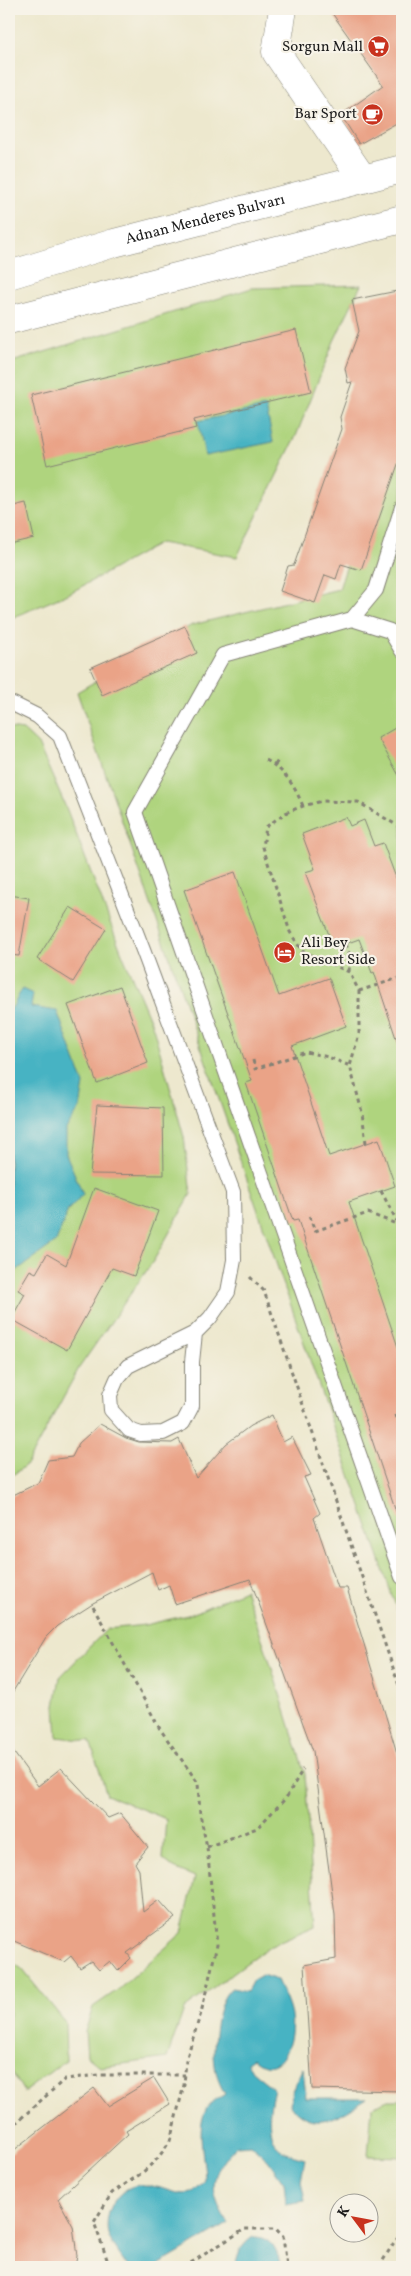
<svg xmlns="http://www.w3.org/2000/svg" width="411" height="2276" viewBox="0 0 411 2276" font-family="Vollkorn,serif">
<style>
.green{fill:#afd47e;stroke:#66784d}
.water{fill:#46b3c3;stroke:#316870}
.building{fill:#eaa387}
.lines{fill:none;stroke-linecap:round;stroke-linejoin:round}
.lane-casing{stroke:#848275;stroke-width:16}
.street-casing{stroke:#848275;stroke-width:29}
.secondary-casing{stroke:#848275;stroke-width:29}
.path{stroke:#848275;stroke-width:3;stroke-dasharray:4 4;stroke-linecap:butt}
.lane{stroke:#fff;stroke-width:14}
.street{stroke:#fff;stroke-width:28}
.secondary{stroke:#fff;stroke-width:28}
.labels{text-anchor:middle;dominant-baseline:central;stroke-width:4.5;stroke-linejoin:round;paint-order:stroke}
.poi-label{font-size:15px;fill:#1c1c1c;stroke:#f7f3e8;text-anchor:end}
.street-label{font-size:15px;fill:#1c1c1c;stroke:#f7f3e8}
</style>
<rect width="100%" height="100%" fill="#f7f3e8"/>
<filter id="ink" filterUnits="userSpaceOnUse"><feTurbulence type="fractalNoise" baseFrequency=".02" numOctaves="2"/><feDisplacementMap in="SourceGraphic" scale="10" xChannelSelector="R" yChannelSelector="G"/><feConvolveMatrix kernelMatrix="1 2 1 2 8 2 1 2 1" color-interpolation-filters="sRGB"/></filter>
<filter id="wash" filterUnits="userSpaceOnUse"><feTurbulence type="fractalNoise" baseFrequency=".0096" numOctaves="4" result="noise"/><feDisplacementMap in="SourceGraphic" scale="20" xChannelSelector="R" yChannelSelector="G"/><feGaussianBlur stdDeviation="1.12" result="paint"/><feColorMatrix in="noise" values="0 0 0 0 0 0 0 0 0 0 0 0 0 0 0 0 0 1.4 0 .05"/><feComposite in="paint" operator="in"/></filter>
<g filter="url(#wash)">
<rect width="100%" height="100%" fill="#ede8ce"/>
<g class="green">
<polygon points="361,285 334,341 296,436 237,557 160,543 68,594 9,619 9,363 252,288"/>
<polygon points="402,398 402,1624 77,692 192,625 339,589"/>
<polygon points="9,728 23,730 38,744 67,810 121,951 153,1027 184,1137 191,1194 154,1260 79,1368 27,1464 9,1478"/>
<polygon points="245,1590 268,1656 305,1774 315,1926 271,1945 184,2009 167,2058 100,2067 87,2056 85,2032 93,2007 119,1989 182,1933 195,1877 174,1868 163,1859 166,1819 107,1795 90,1741 57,1737 55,1706 60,1677 107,1629 145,1625 192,1614"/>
<polygon points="9,1960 22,1969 65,2022 66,2060 24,2092 9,2067"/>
<polygon points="388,2100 402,2100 402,2187 402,2157 368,2156 372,2107"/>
</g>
<g class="water">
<polygon points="266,407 273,442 205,456 198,421"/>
<polygon points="22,989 33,994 31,1007 57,1011 84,1084 80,1108 66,1129 66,1154 83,1194 68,1210 56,1242 9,1276 9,1009 12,1008"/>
<path d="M262,1975L277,1980C282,1991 289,2004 291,2016C295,2039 281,2083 253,2058L247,2062L252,2071L274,2089C269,2107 264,2140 283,2151C289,2155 298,2157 305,2159L301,2181L305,2201L286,2204L284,2183L268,2160L251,2145L236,2146C208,2175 209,2190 228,2224L155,2267H128C123,2259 110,2243 108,2234C103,2210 120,2183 145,2185C160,2186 173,2194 187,2194L192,2193L205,2180C205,2158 194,2125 209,2105C212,2101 221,2097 225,2094C220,2085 216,2076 215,2065C212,2047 216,1998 232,1988L247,1991L253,1980Z"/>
<path d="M303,2067L306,2098H367C342,2114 315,2135 290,2105L292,2091Z"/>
<path d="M253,2237C270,2236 279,2251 280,2267H236C236,2255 242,2244 253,2237Z"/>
</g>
<g id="blocks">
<g class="building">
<polygon points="329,9 402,9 402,120 359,144 341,115 383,85"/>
<polygon points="402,290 402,453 361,570 341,564 336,579 325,575 315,603 280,591 288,566 294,565 342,429 340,417 352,382 348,383 345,368 359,331 352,300"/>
<polygon points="296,330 311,392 194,420 196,428 47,465 31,395"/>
<polygon points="26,503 34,538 9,544 9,507"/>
<polygon points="185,626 197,653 102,695 90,668"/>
<polygon points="402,724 402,781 378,738"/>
<polygon points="346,817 350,826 364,820 374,846 383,843 402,894 402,1046 399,1047 374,972 372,973 359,939 334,948 305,872 315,869 302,834"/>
<polygon points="235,872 279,996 329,978 346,1026 292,1046 329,1156 379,1139 395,1186 349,1202 402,1359 402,1519 399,1520 298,1220 293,1221 246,1083 252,1081 184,890"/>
<polygon points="9,895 29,898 19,956 9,955"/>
<polygon points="70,907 106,929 73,982 37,959"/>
<polygon points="120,986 148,1063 97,1083 68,1005"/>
<polygon points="97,1105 163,1108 164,1175 90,1174"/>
<polygon points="94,1188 158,1211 134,1276 112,1268 67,1350 11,1319 25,1294 18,1290 30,1270 36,1273 47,1254 66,1265"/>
<polygon points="272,1415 283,1442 292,1437 311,1475 304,1477 320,1513 314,1518 338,1588 347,1588 400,1763 402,1786 402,2091 312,2089 304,1965 336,1959 335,1915 313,1751 250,1579 175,1604 169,1585 158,1590 152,1572 93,1603 57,1626 46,1637 9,1698 9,1497 38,1483 48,1460 72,1457 79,1443 100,1424 126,1438 139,1442 172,1443 179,1439 196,1478 226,1444 250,1426"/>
<polygon points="9,1746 38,1786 61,1768 108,1818 120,1813 148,1847 135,1863 139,1870 143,1912 159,1900 175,1918 127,1953 131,1958 118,1971 110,1961 99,1970 91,1961 80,1968 71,1956 64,1962 9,1939"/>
<polygon points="154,2078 170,2104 126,2131 128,2134 58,2199 73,2226 77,2256 75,2267 9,2267 9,2154 94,2088 108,2106"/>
</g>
</g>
</g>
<g filter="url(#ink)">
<use href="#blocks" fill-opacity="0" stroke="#848275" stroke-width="1"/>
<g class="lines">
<defs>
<g id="lane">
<polyline points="402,507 376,590 352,619 223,655 135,812 402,1577"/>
<polyline points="352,619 390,631 402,651"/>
<polyline points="9,704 13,704 37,716 60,736 143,950 233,1192 234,1260 228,1292 210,1318 195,1333 128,1366 117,1379 110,1395 111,1410 129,1430 141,1434 163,1433 183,1423 192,1406 192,1362 195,1333"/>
</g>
<polyline id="street" points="283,9 276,52 363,179"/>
<g id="secondary">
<path id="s1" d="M9,275L114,243L402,169"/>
<polyline points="9,320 402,219"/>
</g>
</defs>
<use href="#lane" class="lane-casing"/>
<use href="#street" class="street-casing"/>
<use href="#secondary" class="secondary-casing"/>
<g class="path">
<path d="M266,760C285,770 295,787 303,806"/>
<polyline points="275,765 279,759"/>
<polyline points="398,826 402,823"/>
<polyline points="346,944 350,956 349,972"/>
<polyline points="359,991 402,977"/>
<polyline points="253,1060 255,1069 306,1052 328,1057 350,1066"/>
<polyline points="366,1143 362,1112 350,1066 359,1034 359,991 349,972 302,951 290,932 263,847 266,827 285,813 303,806 322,801 358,802 398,826 402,838"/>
<polyline points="381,1191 399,1225 402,1224"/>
<polyline points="309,1216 315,1231 368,1213 399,1225 402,1230"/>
<polyline points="250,1277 264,1291 402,1694"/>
<polyline points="395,1417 402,1414"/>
<polyline points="93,1606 160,1729 198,1783 200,1814 207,1847 217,1945 201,2013 186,2060 184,2085 170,2141 158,2158 142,2173 112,2193 94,2222 108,2262 113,2267"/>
<polyline points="207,1847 257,1828 286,1798 303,1769"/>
<polyline points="9,2129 65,2079 98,2075 185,2075"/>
<polyline points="184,2267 245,2229 276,2229 283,2237 287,2267"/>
<polyline points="379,2267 393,2244 402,2233"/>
</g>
<use href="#lane" class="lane"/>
<use href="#street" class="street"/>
<use href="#secondary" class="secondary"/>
</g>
</g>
<defs>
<symbol id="supermarket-disc" viewBox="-11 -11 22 22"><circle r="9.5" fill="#c8321e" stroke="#f7f3e8"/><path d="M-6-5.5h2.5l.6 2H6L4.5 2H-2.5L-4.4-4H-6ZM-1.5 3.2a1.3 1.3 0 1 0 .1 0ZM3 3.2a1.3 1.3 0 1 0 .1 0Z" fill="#fff"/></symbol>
<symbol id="cafe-disc" viewBox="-11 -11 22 22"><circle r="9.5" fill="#c8321e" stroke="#f7f3e8"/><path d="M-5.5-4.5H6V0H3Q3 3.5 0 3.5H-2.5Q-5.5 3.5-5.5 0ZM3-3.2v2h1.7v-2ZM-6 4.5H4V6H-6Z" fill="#fff"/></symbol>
<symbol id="hotel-disc" viewBox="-11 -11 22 22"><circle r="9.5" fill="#c8321e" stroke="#f7f3e8"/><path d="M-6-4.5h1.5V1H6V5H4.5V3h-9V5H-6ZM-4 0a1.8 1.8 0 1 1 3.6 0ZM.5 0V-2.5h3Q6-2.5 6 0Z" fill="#fff"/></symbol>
</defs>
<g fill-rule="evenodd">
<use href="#supermarket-disc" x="366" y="34" width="25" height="25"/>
<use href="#cafe-disc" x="360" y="102" width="25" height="25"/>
<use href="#hotel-disc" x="272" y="940" width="25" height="25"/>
</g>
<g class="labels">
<g class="poi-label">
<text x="363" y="47">Sorgun Mall</text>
<text x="357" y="114">Bar Sport</text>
<text x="301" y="943" text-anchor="start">Ali Bey<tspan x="301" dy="17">Resort Side</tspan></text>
</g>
<g class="street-label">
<text stroke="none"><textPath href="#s1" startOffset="204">Adnan Menderes Bulvarı</textPath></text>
</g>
</g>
<rect width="411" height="2276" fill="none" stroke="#f7f3e8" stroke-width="30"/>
<g transform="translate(354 2218) rotate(302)"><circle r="24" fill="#f7f3e8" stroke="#9f9d96"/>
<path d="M0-4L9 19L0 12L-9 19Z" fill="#c8321e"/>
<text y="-8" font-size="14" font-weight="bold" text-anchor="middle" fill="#1c1c1c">K</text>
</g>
</svg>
